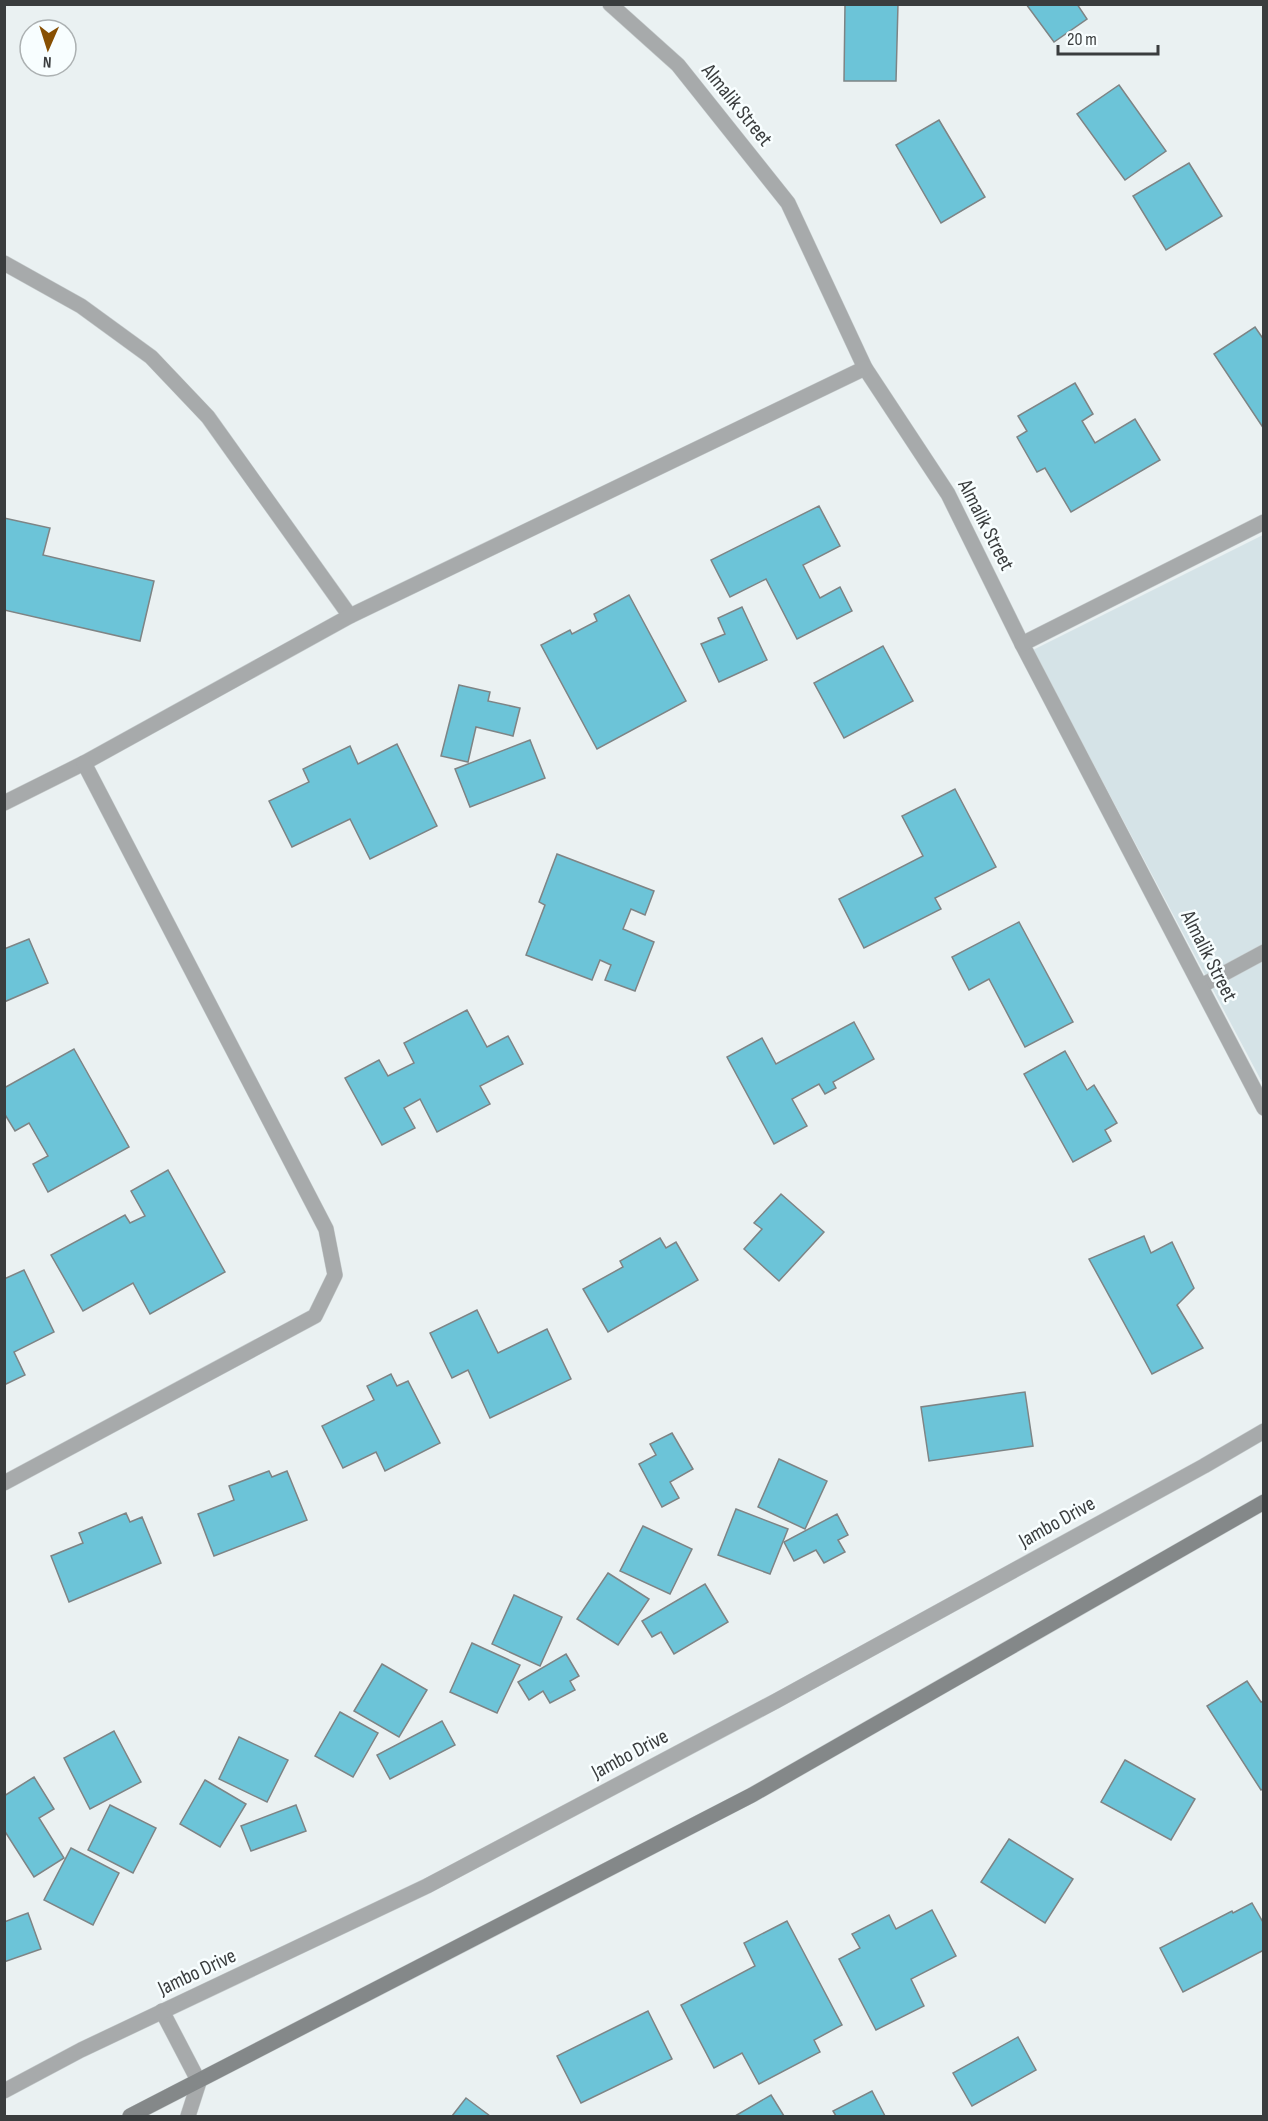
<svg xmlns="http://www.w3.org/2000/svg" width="1268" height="2121" viewBox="0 0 1268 2121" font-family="'Sofia Sans Condensed',sans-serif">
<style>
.built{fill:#d5e3e7}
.building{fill:#6cc4d8;stroke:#7e8485;stroke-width:1.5}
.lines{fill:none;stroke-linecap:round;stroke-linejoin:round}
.lane-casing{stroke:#c7cdce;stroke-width:16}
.street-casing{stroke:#c7cdce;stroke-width:16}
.secondary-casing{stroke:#c7cdce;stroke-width:16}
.lane{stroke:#a7aaab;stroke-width:15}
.street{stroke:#a7aaab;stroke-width:15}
.secondary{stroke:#848889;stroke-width:15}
.labels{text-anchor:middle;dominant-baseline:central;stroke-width:5;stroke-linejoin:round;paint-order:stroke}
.street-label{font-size:21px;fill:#3a3d3e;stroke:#f8feff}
</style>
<rect width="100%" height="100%" fill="#eaf1f2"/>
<polygon class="built" points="1263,535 1263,1084 1033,650"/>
<g class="building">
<polygon points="845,4 898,4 896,81 844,81"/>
<polygon points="1026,4 1077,4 1087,19 1054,42"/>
<polygon points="1119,85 1166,151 1125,180 1077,114"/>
<polygon points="939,120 985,197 941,223 896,145"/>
<polygon points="1189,163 1222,216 1166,250 1133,196"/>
<polygon points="1255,327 1264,340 1264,429 1214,354"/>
<polygon points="1075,383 1093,414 1082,421 1095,443 1135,419 1160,460 1071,512 1045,468 1037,472 1017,437 1027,431 1018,416"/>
<polygon points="819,506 840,546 803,565 820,598 840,587 852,611 797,639 766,579 730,597 711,560"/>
<polygon points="4,518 50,528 43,555 154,581 140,641 4,610"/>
<polygon points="629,595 686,701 597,749 541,645 570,630 572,634 597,621 594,614"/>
<polygon points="742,607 767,660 719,682 701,644 725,634 718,618"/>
<polygon points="883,646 913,701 844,738 814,683"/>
<polygon points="459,685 490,692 488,701 520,708 513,736 476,727 468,762 441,756"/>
<polygon points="530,740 545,778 470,807 455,769"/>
<polygon points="397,744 437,826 370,859 350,819 292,847 269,801 309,782 303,769 350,746 358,764"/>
<polygon points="955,789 996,867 935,898 941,909 864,948 839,899 923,856 902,816"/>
<polygon points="557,854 654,891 645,915 631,909 623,929 654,942 635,991 605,980 611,965 600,960 592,980 526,955 545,905 539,902"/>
<polygon points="1019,922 1073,1022 1025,1047 989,979 969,990 952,957"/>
<polygon points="29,939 48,983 4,1002 4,949"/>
<polygon points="467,1010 487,1047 508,1036 523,1064 480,1086 490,1104 437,1132 420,1099 404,1108 415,1128 382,1145 345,1078 379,1060 388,1076 414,1063 404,1043"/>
<polygon points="854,1022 874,1059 833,1082 836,1088 825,1094 819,1084 792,1099 807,1126 774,1144 727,1057 762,1038 776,1064"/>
<polygon points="74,1049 129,1147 48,1192 33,1164 48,1156 29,1123 15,1131 4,1113 4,1088"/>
<polygon points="1065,1051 1087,1090 1094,1085 1117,1123 1105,1130 1111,1141 1073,1162 1024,1074"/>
<polygon points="168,1170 225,1272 150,1314 133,1283 83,1311 51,1255 125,1215 130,1223 145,1216 131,1191"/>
<polygon points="781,1194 824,1232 779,1281 744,1249 762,1229 754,1223"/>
<polygon points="1144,1236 1151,1253 1172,1242 1194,1288 1177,1305 1203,1348 1152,1374 1089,1259"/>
<polygon points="660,1238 666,1248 676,1242 698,1280 608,1332 583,1289 623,1267 620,1261"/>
<polygon points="24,1270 54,1332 14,1352 25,1375 4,1385 4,1279"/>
<polygon points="477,1310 498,1353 547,1329 571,1379 490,1418 468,1370 452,1378 430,1333"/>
<polygon points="391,1374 397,1386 408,1381 440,1443 385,1471 376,1452 343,1468 322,1426 374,1400 367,1386"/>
<polygon points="1025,1392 1033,1446 929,1461 921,1407"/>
<polygon points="672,1433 693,1469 670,1482 679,1498 662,1507 639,1464 656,1455 650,1444"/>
<polygon points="779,1459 827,1481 805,1529 758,1507"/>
<polygon points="269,1471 272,1477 287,1471 307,1520 214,1556 198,1514 234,1500 229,1486"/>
<polygon points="736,1509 788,1529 770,1574 718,1555"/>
<polygon points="126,1513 130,1522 142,1517 161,1563 69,1602 51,1556 83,1543 79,1533"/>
<polygon points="837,1514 848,1535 838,1540 845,1552 824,1563 816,1550 794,1561 784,1542"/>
<polygon points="643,1526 692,1549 670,1594 620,1571"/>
<polygon points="608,1573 649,1599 618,1645 577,1619"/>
<polygon points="705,1584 728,1622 674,1654 661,1632 652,1637 642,1621"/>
<polygon points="514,1595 562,1617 540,1666 492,1644"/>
<polygon points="472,1643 520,1665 497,1713 450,1692"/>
<polygon points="566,1654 579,1676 570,1681 575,1690 550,1703 543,1691 529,1700 518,1682"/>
<polygon points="382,1664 427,1690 399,1737 354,1711"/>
<polygon points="1247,1681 1261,1702 1264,1701 1264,1788 1261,1790 1207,1706"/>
<polygon points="340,1712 378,1733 353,1777 315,1756"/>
<polygon points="442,1721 455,1745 390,1779 377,1755"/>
<polygon points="114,1731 141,1782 90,1809 64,1758"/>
<polygon points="239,1737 288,1760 267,1802 219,1779"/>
<polygon points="1125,1760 1195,1799 1171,1840 1101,1802"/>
<polygon points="34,1777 54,1809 39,1818 64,1858 34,1877 4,1830 4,1796"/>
<polygon points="205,1780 246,1804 220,1847 180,1824"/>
<polygon points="110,1805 156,1828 133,1873 88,1850"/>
<polygon points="296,1805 306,1831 251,1851 241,1826"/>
<polygon points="1009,1839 1073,1879 1045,1923 981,1882"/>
<polygon points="71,1848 119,1873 93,1925 44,1900"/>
<polygon points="1252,1903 1264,1924 1264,1950 1183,1992 1160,1948 1232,1911 1233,1913"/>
<polygon points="932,1910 956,1956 911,1979 924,2006 876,2030 839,1959 860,1948 852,1934 889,1915 896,1929"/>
<polygon points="28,1913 41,1949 4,1962 4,1922"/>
<polygon points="787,1921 842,2025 814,2040 820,2052 759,2084 742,2053 714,2068 681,2005 755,1966 744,1943"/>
<polygon points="648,2011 672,2059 581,2103 557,2056"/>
<polygon points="1018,2037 1036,2070 972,2106 953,2073"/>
<polygon points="872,2091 885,2116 836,2116 833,2111"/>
<polygon points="771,2095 784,2116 735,2116"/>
<polygon points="466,2098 490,2116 452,2116"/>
</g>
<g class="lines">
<defs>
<polyline id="lane" points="1201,986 1264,952"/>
<g id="street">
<polyline points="610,4 678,65 788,203 865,368 948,494 1022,644 1264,1108"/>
<polyline points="4,263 81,306 151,357 208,417 350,616"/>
<polyline points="1022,644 1264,522"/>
<polyline points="4,803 84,763 350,616 865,368"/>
<polyline points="4,1483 315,1316 335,1275 326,1229 84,763"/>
<polyline points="162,2011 199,2082 188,2116"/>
<polyline points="4,2091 81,2050 427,1886 776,1701 1204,1466 1264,1431"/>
</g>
<polyline id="secondary" points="130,2116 752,1795 1264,1502"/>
</defs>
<use href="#lane" class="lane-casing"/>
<use href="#street" class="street-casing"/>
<use href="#secondary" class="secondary-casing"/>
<use href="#lane" class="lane"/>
<use href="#street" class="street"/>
<use href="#secondary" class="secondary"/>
</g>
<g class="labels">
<g class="street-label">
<text transform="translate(737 105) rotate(51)">Almalik Street</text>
<text transform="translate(986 525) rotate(63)">Almalik Street</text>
<text transform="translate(1209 956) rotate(63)">Almalik Street</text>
<text transform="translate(1057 1522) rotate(-29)">Jambo Drive</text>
<text transform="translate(630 1754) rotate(-28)">Jambo Drive</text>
<text transform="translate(197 1972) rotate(-25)">Jambo Drive</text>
</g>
</g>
<rect width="1268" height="2121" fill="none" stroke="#3a3d3e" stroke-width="12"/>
<g transform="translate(48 48) rotate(183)"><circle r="28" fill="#f8feff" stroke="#acb1b2" stroke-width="1.5"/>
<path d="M0-4.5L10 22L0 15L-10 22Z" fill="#874f02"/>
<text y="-9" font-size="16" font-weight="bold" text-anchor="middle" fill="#3a3d3e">N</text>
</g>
<path d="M1058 45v9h100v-9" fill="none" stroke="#3a3d3e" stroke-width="3"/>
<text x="1067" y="45" font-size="18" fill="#3a3d3e" stroke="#f8feff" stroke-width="4.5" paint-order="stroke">20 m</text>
</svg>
